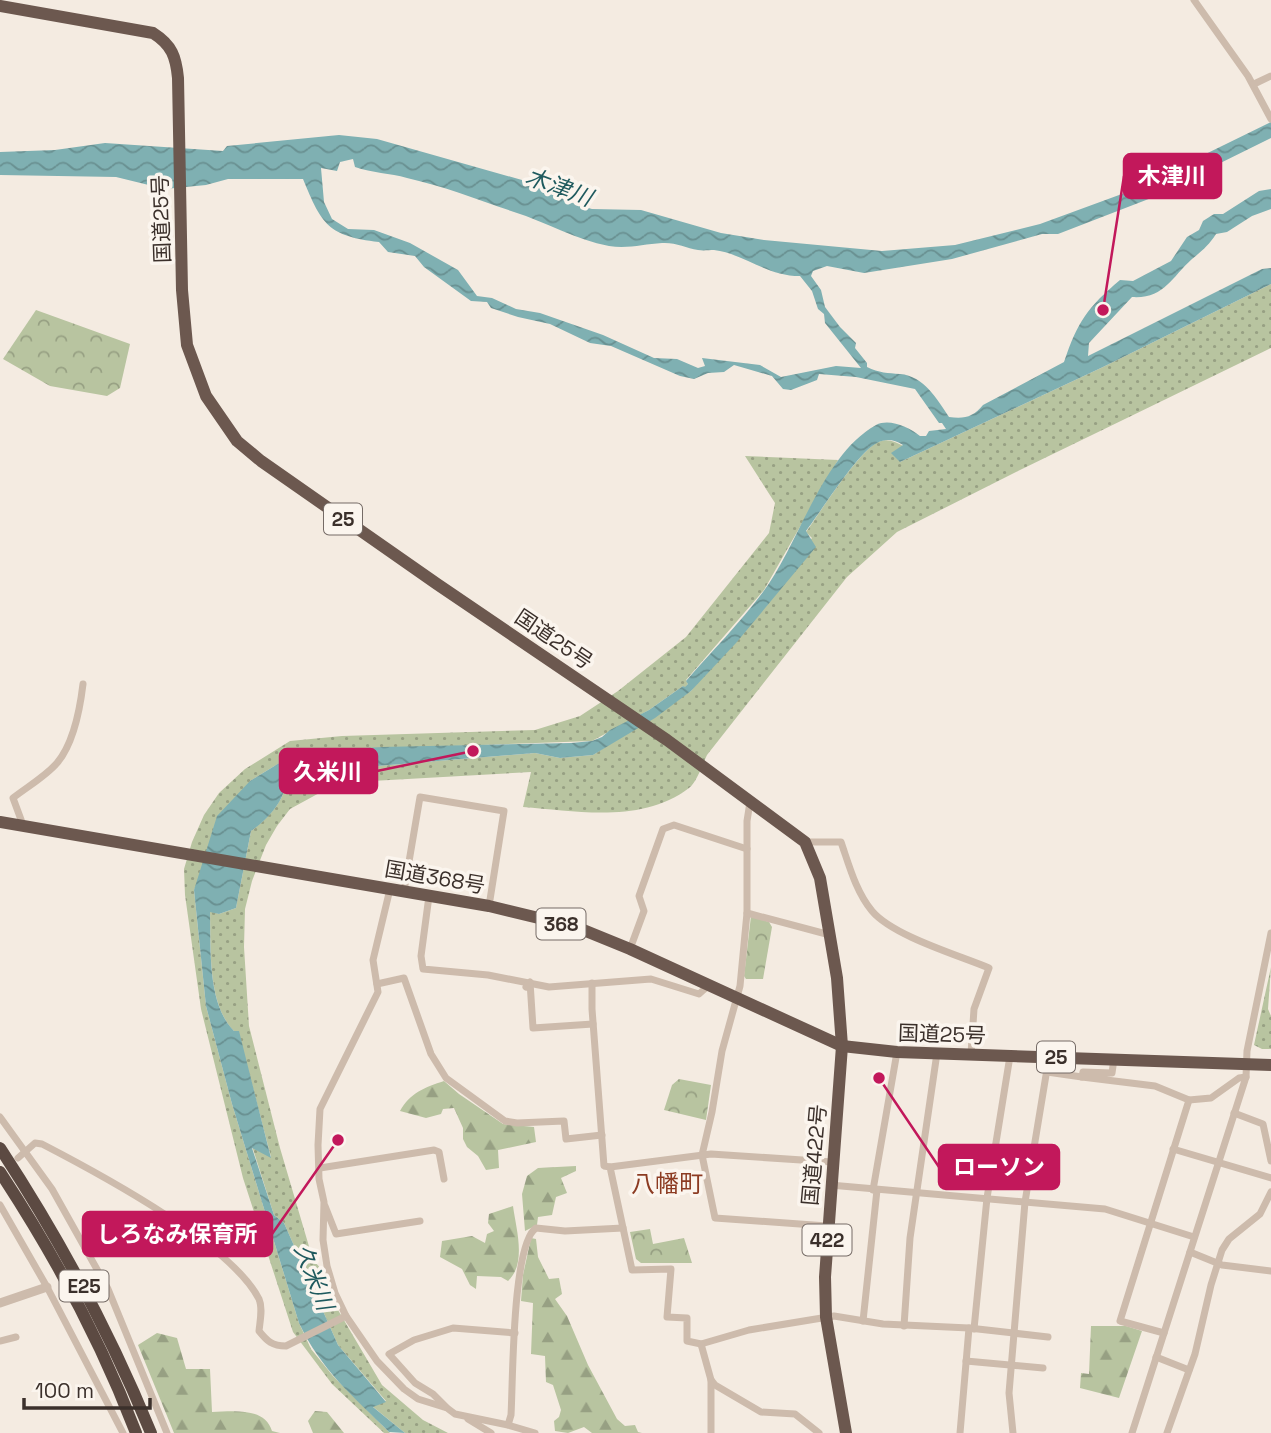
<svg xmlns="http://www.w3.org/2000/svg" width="1271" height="1433" viewBox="0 0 1271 1433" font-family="'Space Grotesk','Noto Sans JP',sans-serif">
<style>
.grass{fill:url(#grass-dots)}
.forest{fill:url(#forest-firs)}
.park{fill:url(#park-crowns)}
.water{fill:url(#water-waves);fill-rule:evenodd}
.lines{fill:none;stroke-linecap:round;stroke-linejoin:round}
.minor{stroke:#cdbbac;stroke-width:7}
.tertiary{stroke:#cdbbac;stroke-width:9}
.trunk{stroke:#6c584f;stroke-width:12}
.motorway{stroke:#5c4a42;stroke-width:12}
.labels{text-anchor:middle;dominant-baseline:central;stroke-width:7;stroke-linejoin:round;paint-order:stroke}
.shield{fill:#fbf5ee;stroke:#756b66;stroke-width:2}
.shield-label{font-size:19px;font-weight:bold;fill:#3b302b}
.street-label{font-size:21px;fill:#3b302b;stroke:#fbf5ee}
.water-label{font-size:23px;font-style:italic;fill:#1f5a5e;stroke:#fbf5ee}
.quarter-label{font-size:24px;fill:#8c3b22;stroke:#fbf5ee}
.leader{fill:none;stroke:#c2185b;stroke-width:2.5}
.callout-dot{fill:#c2185b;stroke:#fbf5ee;stroke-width:2.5}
.callout{fill:#c2185b;stroke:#c2185b;stroke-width:2.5}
.callout-label{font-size:23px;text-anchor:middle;font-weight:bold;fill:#fff}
</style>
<defs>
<pattern id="grass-dots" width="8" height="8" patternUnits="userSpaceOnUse" patternTransform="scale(1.75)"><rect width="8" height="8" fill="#b8c4a0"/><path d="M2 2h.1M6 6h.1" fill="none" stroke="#97a083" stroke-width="1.8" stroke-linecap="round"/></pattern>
<pattern id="forest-firs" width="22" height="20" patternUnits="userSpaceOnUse" patternTransform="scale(1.75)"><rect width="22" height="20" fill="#b8c4a0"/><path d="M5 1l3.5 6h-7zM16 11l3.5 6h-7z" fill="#97a083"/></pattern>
<pattern id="park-crowns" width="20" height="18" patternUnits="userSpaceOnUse" patternTransform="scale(1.75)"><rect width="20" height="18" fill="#b8c4a0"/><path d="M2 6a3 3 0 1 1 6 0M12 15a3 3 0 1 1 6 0" fill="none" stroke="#97a083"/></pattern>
<pattern id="water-waves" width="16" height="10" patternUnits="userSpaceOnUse" patternTransform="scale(1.75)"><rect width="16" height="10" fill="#7fb0b2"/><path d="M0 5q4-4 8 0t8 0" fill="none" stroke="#699091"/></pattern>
</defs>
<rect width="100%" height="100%" fill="#f4ebe1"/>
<g class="grass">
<path d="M1271,284V348L1020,470L897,532L847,577L707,755C702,765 697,782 689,788C642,824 577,811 523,807L531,772L354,782L323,791L290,809L277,826L266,845L252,881L245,909L244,947L249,1026L280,1148L313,1260L326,1274L338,1310L382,1385L423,1420L448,1433H405L372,1406L386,1401L338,1345L284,1223L274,1215L252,1146L271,1157L238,1031H234C207,1004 211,947 210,911L219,914L236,908L251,831C266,820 284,802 286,783L305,772L535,753L560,758L593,755L691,691L812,538L806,532C821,511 858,452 878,442C887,438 895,441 903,446L900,462L1103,367Z"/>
<polygon points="745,456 838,460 764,590 686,680 688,684 685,688 683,686 649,710 592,741 318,751 289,757 250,781 194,890 206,1006 232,1104 299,1323 311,1349 333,1376 390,1433 384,1433 332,1384 293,1332 243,1178 201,1009 185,895 184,869 192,842 204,815 219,793 245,769 290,741 342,736 535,730 580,716 618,691 686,637 769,533 775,503"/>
<polygon points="1271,967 1268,1009 1271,1016 1271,1049 1262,1049 1254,1045"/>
</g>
<g class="forest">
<path d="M444,1081L459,1094L503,1124L534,1127L536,1142L498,1150L499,1168L486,1170L478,1156L467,1147L463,1139V1128L454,1108L443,1109L441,1114L426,1118L400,1111C410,1093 425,1087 444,1081Z"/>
<polygon points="576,1166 576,1171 561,1178 567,1193 556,1197 552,1215 538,1217 537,1225 525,1231 522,1194 527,1176 538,1168"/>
<path d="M513,1206C516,1229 527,1263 508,1281L501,1277L477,1276L476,1289L470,1285L462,1269L440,1257L442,1241L472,1236L485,1243L487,1234L494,1231L488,1223L489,1214Z"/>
<polygon points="531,1238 536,1239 538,1257 549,1279 559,1278 562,1294 555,1299 567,1316 588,1365 617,1419 625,1426 635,1425 638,1432 642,1433 592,1433 584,1427 568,1433 555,1431 554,1421 559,1417 561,1410 553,1385 546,1382 545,1356 531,1354 533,1303 521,1301 523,1275"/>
<polygon points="1091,1326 1126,1326 1142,1331 1119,1398 1080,1388 1081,1373 1089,1374"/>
<path d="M157,1333L177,1338L186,1369H210L212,1412C233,1411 265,1407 272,1431L280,1433H174L138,1345Z"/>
<polygon points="315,1411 327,1412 344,1433 313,1433 308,1421"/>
</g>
<g class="park">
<polygon points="36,310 130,344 120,388 107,396 50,386 3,359"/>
<polygon points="751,916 769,922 772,927 763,979 746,979 744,976"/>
<polygon points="679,1079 711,1085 706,1120 664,1110 672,1085"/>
<polygon points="650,1229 653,1244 684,1238 692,1263 641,1263 636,1259 630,1232"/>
</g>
<path class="water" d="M1271,122V138L1188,179L1172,184L1159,195L1058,234H1042L952,259L864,273L827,266L813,271L811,276L821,290L825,307L840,327L856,343L855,348L867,363V367C879,373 888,373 900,374C924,376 937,399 949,417C965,419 973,417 983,405L1064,362C1078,321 1087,308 1120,280L1133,281L1171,261L1187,237L1199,230L1203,221L1214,214H1223L1259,191L1271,189V209L1252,216L1227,232L1216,234C1209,245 1202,251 1192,259C1171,278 1164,299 1132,297L1089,343L1088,356L1262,269L1271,268V284L1103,367L900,462L891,453L903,445C894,440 887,438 877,443C857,453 822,510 806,531L816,547L736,643L691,691L655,718L593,755L560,758L535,753L305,772L286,782C284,802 267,820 251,831L236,908L219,914L210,912C211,948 207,1004 234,1031H239L271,1158L252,1148L274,1215L284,1223L338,1345L386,1402L373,1407L405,1433L389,1432C353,1396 321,1370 299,1323L232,1104L206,1006L194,890L217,816L250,781L289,757L317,751L382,747L571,743L592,741L602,737L610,730L649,710L683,686L685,687L688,684L686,681C712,651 740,623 763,592C799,544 822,455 876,425C889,418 909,427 920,436H926L929,431L946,429L942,423H939L915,389L856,377L819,374L817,380L791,390L783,389L772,376L734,365L724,372L708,373L694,379L680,376L611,346L590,343L550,324L518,317L491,308L487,302L471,301L424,267L415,256L388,252L379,242C328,236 322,225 303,179H228L206,185L165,189L116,177L0,175V152L55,150L105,143L223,151L227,146L339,135L377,139L529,182L575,204L592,209L641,210L721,233L764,240L882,251L955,245L1040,224L1130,191ZM353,159L355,167C372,173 390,173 407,178C443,186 479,200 514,212C546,222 576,240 609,246C628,249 644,244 662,243C675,242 686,248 698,250C703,251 709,250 714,250C745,254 766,276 800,276L812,291L818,309L824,314L825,323L861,368L836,366L781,377L760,365L702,358L705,366L698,368L677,359L654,358L603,335L540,313L516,309L492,298L477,296L458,270L410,243L374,230L348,229L332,219L324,202L321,168L337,171L340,162Z"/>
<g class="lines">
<g class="minor">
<polyline points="1194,0 1248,76 1271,119"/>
<polyline points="1254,84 1271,76"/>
<polyline points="750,802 747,821 747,913 740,986 722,1051 712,1112 702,1155 715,1218 827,1226"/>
<path d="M23,825L13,798C27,787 46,776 57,763C74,743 80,709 83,684"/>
<path d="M805,842H841C849,865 856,892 872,911C893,936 958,955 989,968L974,1009L971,1054"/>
<polyline points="390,889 373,960 378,992 320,1109 318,1145 319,1179 324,1202 323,1240 327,1266 335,1293 346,1316 377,1361 404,1389 418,1399 447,1408 455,1414 508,1425 535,1433"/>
<polyline points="404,891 420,797 504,811 489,906"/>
<polyline points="429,896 421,956 423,969 488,975 549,987 651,979 699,994 708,986"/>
<polyline points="747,913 830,935"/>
<polyline points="630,949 644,911 639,896 663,829 674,825 747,849"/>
<polyline points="592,983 592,1009 604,1166 610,1167 632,1270 671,1269 667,1317 687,1318 687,1341 701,1344 749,1330 834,1316 883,1324 969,1328 1048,1337"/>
<polyline points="377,984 404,978 431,1054 446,1078 505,1121 517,1123 564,1121 566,1139 602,1135"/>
<polyline points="526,987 530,982 533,1028 593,1024"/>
<polyline points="1114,1059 1112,1073 1083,1072 1082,1077 1155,1086 1189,1100 1120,1321 1164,1333"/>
<polyline points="1047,1072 1082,1077"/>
<polyline points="1189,1100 1211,1098 1239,1078 1246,1077"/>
<polyline points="1234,1113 1263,1124 1271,1161"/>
<polyline points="0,1117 52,1189 108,1289 167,1433"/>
<polyline points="1173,1149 1271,1178"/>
<path d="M18,1158L35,1143L42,1144C98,1173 231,1244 259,1299C263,1308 260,1321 259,1331C267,1341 272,1346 286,1346L346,1316"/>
<polyline points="610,1167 711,1154 832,1162"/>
<polyline points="320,1168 434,1150 439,1152 444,1179"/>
<polyline points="830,1185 1105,1209 1194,1237"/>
<polyline points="873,1190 897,1052"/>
<polyline points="0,1205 47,1287 123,1433"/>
<polyline points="325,1206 336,1234 420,1221"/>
<polyline points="1190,1252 1222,1265 1271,1271"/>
<polyline points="863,1321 877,1190"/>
<polyline points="904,1326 910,1238 937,1053"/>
<polyline points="974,1329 987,1198 1010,1056"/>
<polyline points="0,1341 16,1337"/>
<polyline points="701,1344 711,1380 715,1385 761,1412 795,1414 819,1433"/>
<polyline points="1156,1357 1189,1370"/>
<polyline points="966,1361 1043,1368"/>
<polyline points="711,1380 711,1433"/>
<polyline points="446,1407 433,1394 415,1383 389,1354 414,1340 453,1328 515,1333"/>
<polyline points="468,1419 491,1433"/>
<path d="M508,1425L511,1415C513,1383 512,1244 536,1228L565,1231L623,1228"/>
<polyline points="960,1433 969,1328"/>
<polyline points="1013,1433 1009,1393 1025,1202 1049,1057"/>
<polyline points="1132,1433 1246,1077 1247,1051 1271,933"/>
<polyline points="1167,1433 1195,1354 1211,1285 1222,1250 1229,1239 1260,1214 1271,1192"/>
</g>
<polyline class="tertiary" points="0,1303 47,1287"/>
<g class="trunk">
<path d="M0,6L153,33C172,45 176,57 178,78L182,290L187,345L206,396L237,441L261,461L437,584L667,740L805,842L820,878L837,978L842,1046L825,1277L826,1317L846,1433"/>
<polyline points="0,822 489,906 576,927 630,949 842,1046 897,1052 1271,1065"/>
</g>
<g class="motorway">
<path d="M0,1148C61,1241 109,1330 151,1433"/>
<path d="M0,1172C54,1254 101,1341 136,1433"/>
</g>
</g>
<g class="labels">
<g class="shield">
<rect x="324" y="503.5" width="38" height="31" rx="5"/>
<rect x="536.5" y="908.5" width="49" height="31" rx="5"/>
<rect x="1037" y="1041.5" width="38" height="31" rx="5"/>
<rect x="802.5" y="1224.5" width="49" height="31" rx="5"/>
<rect x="59.5" y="1270.5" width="49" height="31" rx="5"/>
</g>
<g class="shield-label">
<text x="343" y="519">25</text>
<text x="561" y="924">368</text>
<text x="1056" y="1057">25</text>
<text x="827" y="1240">422</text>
<text x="84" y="1286">E25</text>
</g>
<g class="street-label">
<text transform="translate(161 219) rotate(-92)">国道25号</text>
<text transform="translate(554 639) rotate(34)">国道25号</text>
<text transform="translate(435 877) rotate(10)">国道368号</text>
<text transform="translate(942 1034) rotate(2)">国道25号</text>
<text transform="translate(814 1155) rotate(-85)">国道422号</text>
</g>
<g class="water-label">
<text transform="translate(559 187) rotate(20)">木津川</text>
<text transform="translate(314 1277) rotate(69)">久米川</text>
</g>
<g class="quarter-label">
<text x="667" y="1183">八幡町</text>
</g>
</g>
<path class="leader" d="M1103 310L1124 176M473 751L377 771M879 1078L939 1167M338 1140L272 1234"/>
<g class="callout-dot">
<circle cx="1103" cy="310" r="7"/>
<circle cx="473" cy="751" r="7"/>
<circle cx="879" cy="1078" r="7"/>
<circle cx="338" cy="1140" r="7"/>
</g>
<g class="callout">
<rect x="1124" y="154" width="97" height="44" rx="7"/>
<rect x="280" y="749" width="97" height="44" rx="7"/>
<rect x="939" y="1145" width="120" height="44" rx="7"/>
<rect x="83" y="1212" width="189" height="44" rx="7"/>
</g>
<g class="callout-label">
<text x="1172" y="184">木津川</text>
<text x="328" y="780">久米川</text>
<text x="999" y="1175">ローソン</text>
<text x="177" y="1242">しろなみ保育所</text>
</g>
<path d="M24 1398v10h126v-10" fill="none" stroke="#3b302b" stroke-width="3.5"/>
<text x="35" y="1398" font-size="21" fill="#3b302b" stroke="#fbf5ee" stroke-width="5" paint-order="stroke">100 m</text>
</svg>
